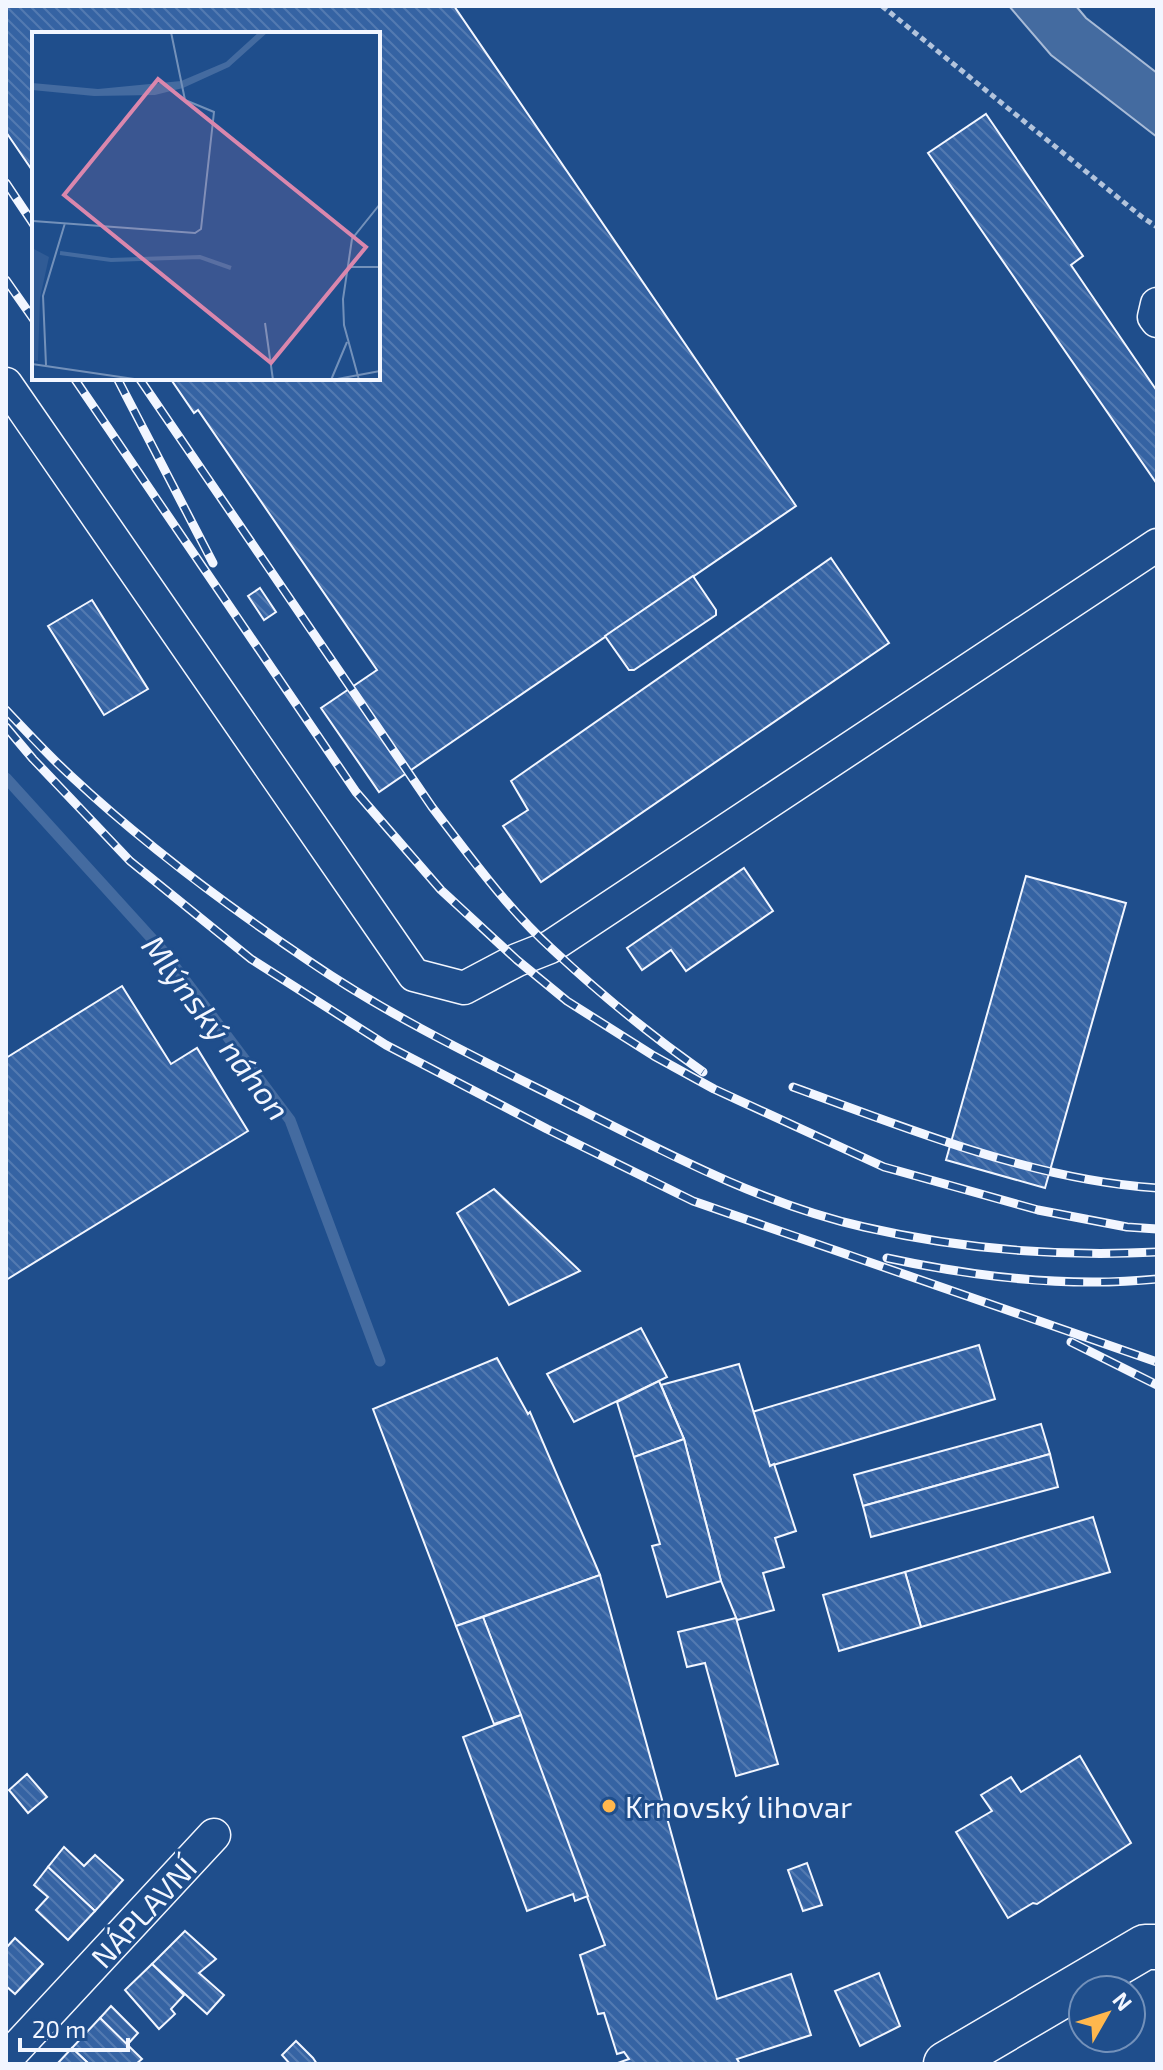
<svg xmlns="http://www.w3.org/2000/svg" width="1163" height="2070" viewBox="0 0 1163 2070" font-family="'Exo 2',sans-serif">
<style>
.water{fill:#446ba0;stroke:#a8bbd7;stroke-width:2}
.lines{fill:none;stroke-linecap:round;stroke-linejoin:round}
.stream{stroke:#446ba0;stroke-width:11}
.building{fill:url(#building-back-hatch);stroke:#f2f6ff;stroke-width:2}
.minor-casing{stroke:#f2f6ff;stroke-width:35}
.secondary-casing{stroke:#f2f6ff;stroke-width:47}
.path{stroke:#b3c4dc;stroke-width:5;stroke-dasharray:6 4;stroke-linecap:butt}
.minor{stroke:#1f4e8c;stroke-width:32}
.secondary{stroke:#1f4e8c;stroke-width:44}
.rail-casing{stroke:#f2f6ff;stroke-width:9}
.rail{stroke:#1f4e8c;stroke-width:6;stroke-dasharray:18;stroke-linecap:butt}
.poi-dot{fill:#ffb74d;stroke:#1f4e8c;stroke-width:3}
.labels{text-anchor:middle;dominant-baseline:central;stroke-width:6;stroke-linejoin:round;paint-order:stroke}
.poi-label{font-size:30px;fill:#f2f6ff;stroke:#1f4e8c;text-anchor:start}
.street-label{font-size:30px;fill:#f2f6ff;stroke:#1f4e8c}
.water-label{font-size:32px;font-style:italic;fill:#f2f6ff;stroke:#1f4e8c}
.inset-river{fill:none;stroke:#446ba0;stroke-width:4}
.inset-road{fill:none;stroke:#7391ba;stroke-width:2}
.view{fill:#da87ad;fill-opacity:0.15;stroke:#da87ad;stroke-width:4}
.inset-edge{fill:none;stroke:#f2f6ff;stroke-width:4}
</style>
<defs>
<pattern id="building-back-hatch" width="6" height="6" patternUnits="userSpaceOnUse" patternTransform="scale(2)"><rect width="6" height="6" fill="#3563a3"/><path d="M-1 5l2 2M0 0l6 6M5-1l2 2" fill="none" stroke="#537ab1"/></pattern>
</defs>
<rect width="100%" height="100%" fill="#1f4e8c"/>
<polygon class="water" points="1009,6 1076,6 1086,18 1157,73 1157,137 1051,55"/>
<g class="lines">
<polyline class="stream" points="6,778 164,952 290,1120 380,1361"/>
</g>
<g class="building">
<polygon points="6,6 454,6 796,506 379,792 321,708 377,670 198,410 194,413 170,378 378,378 378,34 34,34 34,173 6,132"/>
<polygon points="986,114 1083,256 1071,265 1157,391 1157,484 928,153"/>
<polygon points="831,558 889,643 541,882 503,826 528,810 511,781"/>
<polygon points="693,576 716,610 716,615 634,670 629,670 605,636"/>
<polygon points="260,588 276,612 264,620 248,596"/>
<polygon points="92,600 148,689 104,715 48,626"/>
<polygon points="744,868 773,911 686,971 671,950 642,970 627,948"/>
<polygon points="1026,876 1126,903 1045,1188 946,1160"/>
<polygon points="122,986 171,1064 197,1048 248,1131 6,1280 6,1058"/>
<polygon points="494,1189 580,1271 509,1305 457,1213"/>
<polygon points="641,1328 667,1377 574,1422 547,1374"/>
<polygon points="979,1345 995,1399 770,1466 752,1412"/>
<polygon points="497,1358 528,1414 530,1412 600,1575 456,1626 373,1409"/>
<polygon points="739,1364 770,1466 774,1464 796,1531 775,1538 784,1567 763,1573 774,1610 737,1620 721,1581 684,1439 661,1385"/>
<polygon points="659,1381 684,1439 634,1457 617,1402"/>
<polygon points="1041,1424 1050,1454 863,1506 854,1475"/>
<polygon points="684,1439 721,1581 667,1597 652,1546 660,1544 634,1457"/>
<polygon points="1050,1454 1058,1487 871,1537 863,1506"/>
<polygon points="1093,1517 1110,1572 921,1627 905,1572"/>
<polygon points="905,1572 921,1627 839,1651 823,1595"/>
<polygon points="600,1575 717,1999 791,1974 811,2035 737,2059 740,2064 615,2064 629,2059 624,2052 617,2054 604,2013 598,2014 580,1955 605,1945 483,1617"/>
<polygon points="483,1617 521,1715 494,1724 456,1626"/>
<polygon points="736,1618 778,1764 736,1776 705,1663 687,1667 678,1632"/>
<polygon points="521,1715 588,1896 575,1901 573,1894 527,1911 463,1737"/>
<polygon points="1080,1756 1131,1843 1037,1904 1033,1903 1008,1918 956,1832 992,1811 981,1795 1011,1777 1021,1792"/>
<polygon points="27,1774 47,1797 28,1813 9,1790"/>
<polygon points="64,1847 84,1866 95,1855 123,1880 95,1911 48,1867"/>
<polygon points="807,1863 822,1905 803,1911 788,1870"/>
<polygon points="48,1867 95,1911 68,1940 36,1910 48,1897 34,1885"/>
<polygon points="185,1931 216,1959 199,1973 224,1995 207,2014 152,1964"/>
<polygon points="15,1938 43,1964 15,1994 6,1986 6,1948"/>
<polygon points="152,1964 184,1995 171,2009 175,2014 159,2029 125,1990"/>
<polygon points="879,1973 900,2026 860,2046 835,1991"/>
<polygon points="111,2006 138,2033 127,2045 100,2018"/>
<polygon points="100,2018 142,2059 136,2064 89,2064 72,2048"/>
<polygon points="296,2041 313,2058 317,2064 290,2064 282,2055"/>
<polygon points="72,2048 89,2064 57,2064"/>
</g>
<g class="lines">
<defs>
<g id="minor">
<polyline points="1157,304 1154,317 1157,321"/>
<polyline points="6,384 414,975 464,988 517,960 550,947 1157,545"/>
<polyline points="6,2059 214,1835"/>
</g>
<polyline id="secondary" points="946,2064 1145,1947 1157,1947"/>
</defs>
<use href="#minor" class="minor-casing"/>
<use href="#secondary" class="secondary-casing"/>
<polyline class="path" points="882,6 1142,217 1157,227"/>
<use href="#minor" class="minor"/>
<use href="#secondary" class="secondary"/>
<defs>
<g id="rail">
<polyline points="6,183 34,225"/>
<polyline points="6,280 34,320"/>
<polyline points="74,378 356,792 441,890 517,960 567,1001 654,1056 714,1089 884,1167 1038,1210 1127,1227 1157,1229"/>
<polyline points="117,378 213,563"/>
<path d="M139,378L432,807C469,855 506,907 551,948C599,993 649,1034 703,1072"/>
<path d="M6,710C27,732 48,755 71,776C144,844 226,905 309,961C395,1020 492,1065 585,1112C674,1157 766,1205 864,1227C960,1249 1059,1257 1157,1252"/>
<polyline points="6,727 33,759 130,861 251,959 386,1045 547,1129 693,1201 1157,1362"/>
<path d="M793,1087C910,1129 1032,1180 1157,1188"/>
<path d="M887,1258C975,1277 1066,1288 1157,1279"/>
<polyline points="1071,1342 1157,1385"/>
</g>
</defs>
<use href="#rail" class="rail-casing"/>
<use href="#rail" class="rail"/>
</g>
<circle class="poi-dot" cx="609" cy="1806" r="8"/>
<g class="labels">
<g class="poi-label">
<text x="625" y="1806">Krnovský lihovar</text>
</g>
<g class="street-label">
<text transform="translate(143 1912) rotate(-47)">NÁPLAVNÍ</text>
</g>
<g class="water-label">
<text transform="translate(217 1027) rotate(53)">Mlýnský náhon</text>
</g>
</g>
<g transform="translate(32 32)">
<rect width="348" height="348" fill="#1f4e8c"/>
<path d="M0,216L17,225L8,266L6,329L0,328Z" fill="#305b95"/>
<path d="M227,0H236L197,35L151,56L123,63L62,64L0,58V51L66,57L149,49L194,30Z" fill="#446ba0"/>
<path class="inset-river" d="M28,221L79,228L168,225L199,236"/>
<path class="inset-road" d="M1,189L163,201L169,197L182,80L153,68L139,0M316,235H348M233,291L241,348M0,332L109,348M14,333L11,264L33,191M299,348L315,310M300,348L348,339M327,348L312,293L311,267L320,207L348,172"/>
<path class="view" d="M126,47L334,215L239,331L32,163Z"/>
<rect width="348" height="348" class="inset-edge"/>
</g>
<rect width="1163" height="2070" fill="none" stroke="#f2f6ff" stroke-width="16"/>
<g transform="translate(1107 2014) rotate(51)"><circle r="38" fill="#1f4e8c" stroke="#7391ba" stroke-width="2"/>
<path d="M0-6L14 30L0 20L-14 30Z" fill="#ffb74d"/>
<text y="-12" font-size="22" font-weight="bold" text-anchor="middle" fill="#f2f6ff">N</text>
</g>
<path d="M20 2038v12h108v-12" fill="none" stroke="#f2f6ff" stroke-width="4"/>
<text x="32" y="2038" font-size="24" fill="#f2f6ff" stroke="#1f4e8c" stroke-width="6" paint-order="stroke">20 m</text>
</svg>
